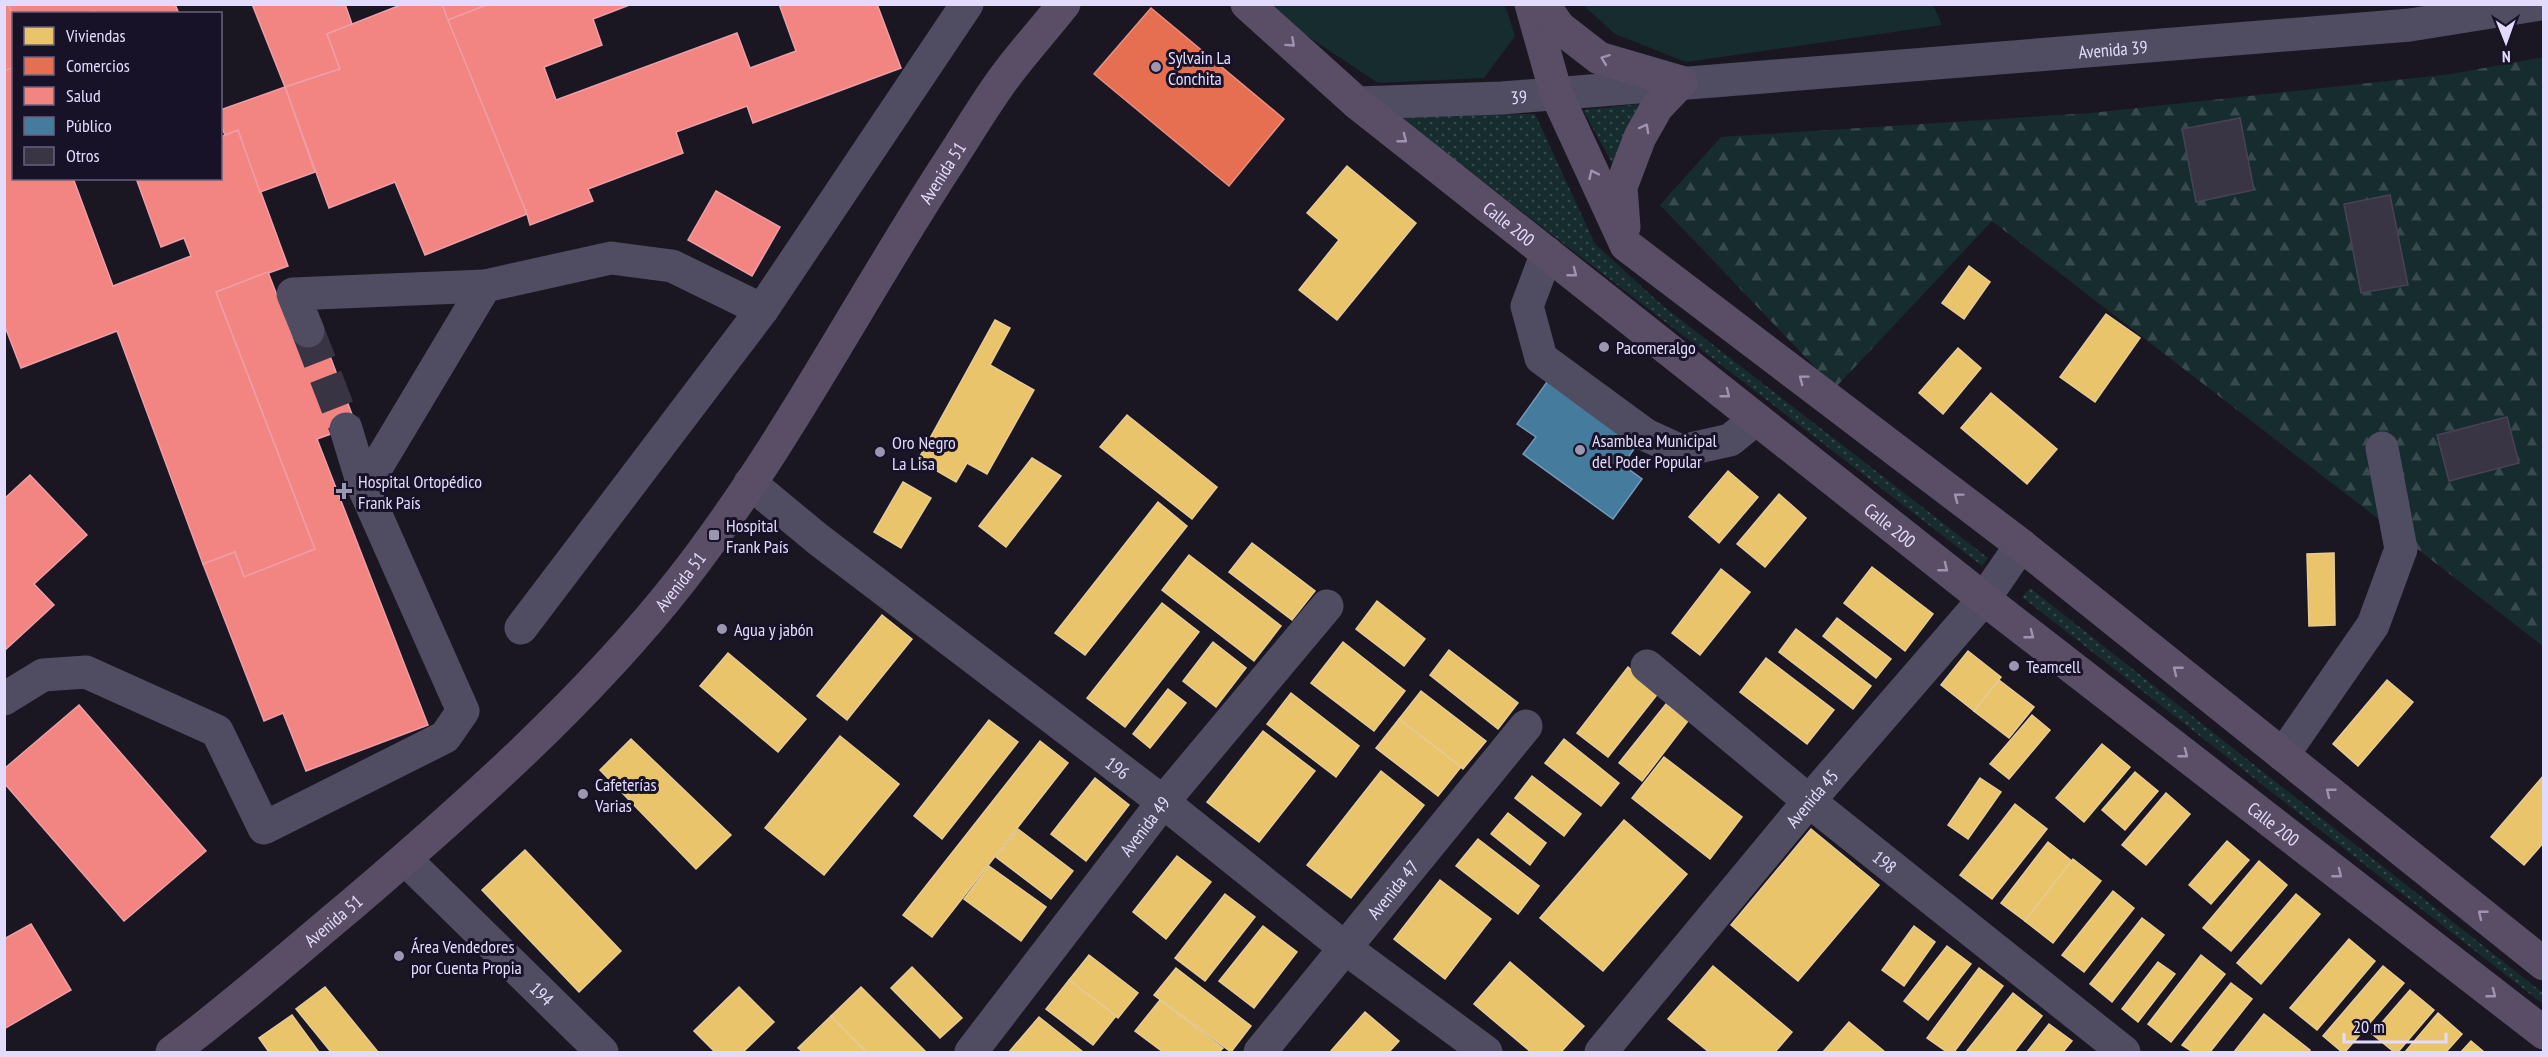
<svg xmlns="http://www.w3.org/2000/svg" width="2548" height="1057" viewBox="0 0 2548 1057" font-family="'PT Sans Narrow',sans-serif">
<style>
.grass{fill:url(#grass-dots)}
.forest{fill:url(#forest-firs)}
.park{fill:#162c2f}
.homes{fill:#e9c46a;stroke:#e7cb96;stroke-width:1.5}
.shops{fill:#e76f51;stroke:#e68f84;stroke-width:1.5}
.health{fill:#f28482;stroke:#ee9ea7;stroke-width:1.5}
.public{fill:#457b9d;stroke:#7498ba;stroke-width:1.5}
.building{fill:#3a3544;stroke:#484256;stroke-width:1.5}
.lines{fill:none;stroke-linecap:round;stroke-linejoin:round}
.minor-tunnel{stroke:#383444;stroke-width:33;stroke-dasharray:33 16;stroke-linecap:butt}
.minor{stroke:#504d63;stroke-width:33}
.major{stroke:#594e66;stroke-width:33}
.oneway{stroke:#9e94b1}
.poi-dot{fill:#9d96b0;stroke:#181228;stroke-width:2}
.labels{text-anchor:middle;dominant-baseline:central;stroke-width:6;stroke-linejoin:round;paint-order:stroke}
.street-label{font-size:18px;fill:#e3dbfc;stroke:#181228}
.poi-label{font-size:18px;fill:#e3dbfc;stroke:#181228;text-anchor:start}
</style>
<defs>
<pattern id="grass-dots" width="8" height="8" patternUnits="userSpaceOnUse" patternTransform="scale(1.5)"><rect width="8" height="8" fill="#162c2f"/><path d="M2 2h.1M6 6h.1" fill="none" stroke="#384a4e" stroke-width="1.8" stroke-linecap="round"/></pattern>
<pattern id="forest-firs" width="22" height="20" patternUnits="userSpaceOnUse" patternTransform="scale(1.5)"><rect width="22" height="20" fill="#162c2f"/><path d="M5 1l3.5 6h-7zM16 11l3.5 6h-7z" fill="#384a4e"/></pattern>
</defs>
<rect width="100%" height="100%" fill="#1a1723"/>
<g class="grass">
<polygon points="1640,104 1624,131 1617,172 1583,110"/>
<polygon points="1535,114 1595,244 1663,306 1988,558 1982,566 1397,115"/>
<polygon points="2030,588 2543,993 2543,1004 2022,597"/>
</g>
<polygon class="forest" points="2543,57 2543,646 1992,221 1835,388 1660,205 1721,137 2091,113 2452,74"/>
<g class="park">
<polygon points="1261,5 1505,5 1515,36 1484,78 1378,83"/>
<polygon points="1583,5 1933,5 1942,25 1686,62 1615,34"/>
</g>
<g class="homes">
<polygon points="1347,166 1416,223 1337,320 1299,290 1339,240 1307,213"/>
<polygon points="1969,266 1990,282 1964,319 1942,303"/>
<polygon points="2106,314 2140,338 2095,402 2060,377"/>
<polygon points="995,320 1010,328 990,365 1034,390 987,474 967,463 956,482 918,460"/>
<polygon points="1958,348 1981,368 1943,414 1919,393"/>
<polygon points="1991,393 2057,449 2027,484 1961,428"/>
<polygon points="1127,415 1217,487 1192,519 1100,447"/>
<polygon points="1032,458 1061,476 1006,547 979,526"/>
<polygon points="1728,471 1758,497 1719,543 1689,517"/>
<polygon points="903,482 931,498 901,548 874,532"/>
<polygon points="1779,494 1806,518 1765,567 1737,544"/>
<polygon points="1158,502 1187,526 1085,655 1055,633"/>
<polygon points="1252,543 1315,591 1292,620 1229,572"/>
<polygon points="2334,553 2335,625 2309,626 2307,554"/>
<polygon points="1189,555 1281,626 1254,661 1162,590"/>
<polygon points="1872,567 1933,614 1905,651 1844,603"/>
<polygon points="1721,569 1750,592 1700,655 1672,633"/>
<polygon points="1377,601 1425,639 1404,666 1356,629"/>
<polygon points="1162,603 1199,632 1125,727 1087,698"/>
<polygon points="882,615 912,639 847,720 817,696"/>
<polygon points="1837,618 1891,659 1876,678 1823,636"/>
<polygon points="1796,629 1871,686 1853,709 1779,652"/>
<polygon points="1213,642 1246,668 1216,707 1183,681"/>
<polygon points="1343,642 1405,691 1374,731 1311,683"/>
<polygon points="1449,650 1518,703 1498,729 1430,675"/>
<polygon points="1968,651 2001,677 1974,711 1941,685"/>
<polygon points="728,653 806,719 778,752 700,686"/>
<polygon points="1766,658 1834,710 1807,744 1740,692"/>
<polygon points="1628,667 1659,692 1608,757 1577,733"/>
<polygon points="1999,680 2034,707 2009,738 1974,711"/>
<polygon points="2387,680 2413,702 2358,766 2333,744"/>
<polygon points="1168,689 1186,703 1150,748 1133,734"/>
<polygon points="1421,691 1486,741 1463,769 1399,719"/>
<polygon points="1291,693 1359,746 1336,777 1267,724"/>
<polygon points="1666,704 1688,721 1642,781 1619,763"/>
<polygon points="2032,715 2050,730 2009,779 1990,764"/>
<polygon points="1399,719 1461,767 1438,796 1376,748"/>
<polygon points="989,720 1018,742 942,839 914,816"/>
<polygon points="1263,731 1315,771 1259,842 1207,802"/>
<polygon points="840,736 899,784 824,875 765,828"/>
<polygon points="631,739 731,835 696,869 600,770"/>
<polygon points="1564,739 1619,783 1601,806 1545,763"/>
<polygon points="1040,741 1068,763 932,937 903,915"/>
<polygon points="2102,744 2130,767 2084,822 2056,798"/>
<polygon points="1664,757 1742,817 1710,859 1632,798"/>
<polygon points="1381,771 1424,805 1351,898 1307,865"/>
<polygon points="2135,772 2158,791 2125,830 2102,810"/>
<polygon points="2544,775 2544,842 2524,865 2491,837"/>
<polygon points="1532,776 1581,814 1564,836 1515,798"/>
<polygon points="1095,778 1129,805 1086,861 1051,834"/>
<polygon points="1980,778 2001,792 1968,839 1948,825"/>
<polygon points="2166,793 2190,814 2146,865 2122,845"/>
<polygon points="2015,804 2047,829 1992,899 1960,875"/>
<polygon points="1508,813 1546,843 1530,865 1491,834"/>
<polygon points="1624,820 1687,874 1603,971 1540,918"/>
<polygon points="1018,829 1073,871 1051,899 996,857"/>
<polygon points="1811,829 1879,885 1798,981 1731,925"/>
<polygon points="1478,839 1539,886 1518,914 1456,866"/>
<polygon points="2227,841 2249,860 2211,904 2189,885"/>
<polygon points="2048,842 2072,861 2025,921 2001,903"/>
<polygon points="525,850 621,951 579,992 482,890"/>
<polygon points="1177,856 1211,882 1166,939 1133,912"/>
<polygon points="2073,859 2101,881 2053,943 2025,921"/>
<polygon points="2259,861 2287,885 2231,951 2203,928"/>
<polygon points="989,866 1046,907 1021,941 964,899"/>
<polygon points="1440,880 1491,919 1445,979 1394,939"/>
<polygon points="2113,891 2134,908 2084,972 2062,955"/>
<polygon points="1225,894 1255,917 1205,981 1175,958"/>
<polygon points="2296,894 2320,914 2261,984 2237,963"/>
<polygon points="2142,918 2164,935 2112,1002 2090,984"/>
<polygon points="1263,926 1297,952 1254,1008 1219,981"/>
<polygon points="1914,926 1935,942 1904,986 1882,970"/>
<polygon points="2349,939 2375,961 2317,1030 2290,1008"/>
<polygon points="1947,946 1971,964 1928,1020 1904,1001"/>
<polygon points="1089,955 1138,993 1118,1018 1069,980"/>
<polygon points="2201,955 2225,974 2171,1042 2148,1024"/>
<polygon points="1510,962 1584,1026 1561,1052 1531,1052 1474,1004"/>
<polygon points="2158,962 2175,974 2138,1022 2122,1009"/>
<polygon points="1713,966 1792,1032 1775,1052 1709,1052 1668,1019"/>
<polygon points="2383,966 2404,983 2345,1052 2342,1052 2323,1036"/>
<polygon points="912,967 962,1018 940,1038 891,988"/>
<polygon points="1176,968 1251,1026 1231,1052 1154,995"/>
<polygon points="1979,968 2003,986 1954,1052 1947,1052 1927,1038"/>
<polygon points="1069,980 1116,1016 1093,1045 1046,1009"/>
<polygon points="2231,983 2252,999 2210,1052 2193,1052 2182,1045"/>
<polygon points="325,987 378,1052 331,1052 296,1009"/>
<polygon points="739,987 774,1022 743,1052 715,1052 694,1031"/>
<polygon points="861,987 926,1052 866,1052 831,1016"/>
<polygon points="2410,990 2434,1010 2398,1052 2394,1052 2372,1034"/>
<polygon points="2013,993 2042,1016 2014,1052 1966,1052"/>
<polygon points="1160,1000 1223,1048 1219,1052 1163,1052 1135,1031"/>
<polygon points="1365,1012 1399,1041 1389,1052 1330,1052"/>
<polygon points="2438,1013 2462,1034 2446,1052 2405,1052"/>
<polygon points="2264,1014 2310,1050 2308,1052 2234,1052"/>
<polygon points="292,1015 319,1052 269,1052 259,1038"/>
<polygon points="831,1016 866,1052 803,1052 798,1048"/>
<polygon points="1039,1017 1083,1052 1009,1052"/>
<polygon points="1849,1022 1885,1052 1823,1052"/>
<polygon points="2049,1024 2072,1041 2063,1052 2027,1052"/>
<polygon points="2471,1041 2484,1052 2461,1052"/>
</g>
<polygon class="shops" points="1151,8 1284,119 1229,186 1094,74"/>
<g class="health">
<polygon points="4,4 8,4 14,18 14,67 4,71"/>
<polygon points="8,4 175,4 179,14 95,14 94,11 87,14 14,14 14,18"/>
<polygon points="252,4 345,4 352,24 327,34 340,69 285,87"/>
<polygon points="403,4 442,4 527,214 425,255 395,182 329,208 285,87 340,69 327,34"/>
<polygon points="442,4 490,4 448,20"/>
<polygon points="489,4 632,4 593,19 602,45 544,67 556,100 737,33 750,68 796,51 779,4 877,4 901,68 753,123 747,106 676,132 683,153 588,189 593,201 530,225 527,214 448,20"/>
<polygon points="14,67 14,178 73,178 113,286 191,256 184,238 161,247 136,178 220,178 220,137 238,130 288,266 216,292 315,549 244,577 235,552 203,564 117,331 21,368 4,324 4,71"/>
<polygon points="285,87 315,172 260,192 238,130 225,135 220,123 220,110"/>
<polygon points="716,191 780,227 752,276 688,240"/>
<polygon points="268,272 293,337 319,327 356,425 317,439 428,725 306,771 283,713 264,721 203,564 235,552 244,577 315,549 216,292"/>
<polygon points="30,475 87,535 34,584 54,605 4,651 4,499"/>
<polygon points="79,705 206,851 124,921 4,783 4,769"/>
<polygon points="31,924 71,990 4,1029 4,939"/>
</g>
<polygon class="public" points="1547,382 1636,446 1623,465 1642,479 1613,519 1523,454 1536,437 1517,424"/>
<g class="building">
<polygon points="2240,118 2254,190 2196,202 2182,129"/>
<polygon points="2390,195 2408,285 2361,293 2344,204"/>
<polygon points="2507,417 2519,463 2449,481 2437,435"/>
</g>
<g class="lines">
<polyline class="minor-tunnel" points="308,331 346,429"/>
<g class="minor">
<path id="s1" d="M1357,103L1502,98L2410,25L2541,4"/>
<polyline points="1547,253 1527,306 1541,358 1646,435 1681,451 1730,440 1756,419"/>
<polyline points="308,331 293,294 485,286"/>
<path id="s2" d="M750,483L819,540L1163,802L1345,948L1486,1052"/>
<polyline points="364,488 485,286 611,258 672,266 762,310"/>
<polyline points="521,628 762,310 967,4"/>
<path id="s3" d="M1647,666L1809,801L2124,1052"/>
<polyline points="4,699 43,675 86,672 217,731 264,828 445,737 463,711 364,488 346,429"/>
<polyline points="2283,755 2373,625 2401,549 2382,448"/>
<path id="s4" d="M405,859L602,1052"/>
<path id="s5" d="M971,1052L1163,802L1327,606"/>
<path id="s6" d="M1260,1052L1526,726"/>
<path id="s7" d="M1601,1052L1809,801L1984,599L2021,545"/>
</g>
<g class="major">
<path id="s8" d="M1247,4L1357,103L1984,599L2544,1033"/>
<polyline points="1531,4 1556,93 1626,245 2021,545 2544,964"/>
<polyline points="1543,4 1559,27 1599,58 1681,82 1657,107 1640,137 1621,187 1624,227"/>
<path id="s9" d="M172,1052C234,1006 291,955 350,906C465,808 589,698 682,579C784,448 859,300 949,162C968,133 986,102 1007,74C1025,50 1045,28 1064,4"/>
</g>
</g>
<defs><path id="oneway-chevron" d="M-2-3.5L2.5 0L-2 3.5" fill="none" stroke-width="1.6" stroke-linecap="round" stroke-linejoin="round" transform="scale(1.5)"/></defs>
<g class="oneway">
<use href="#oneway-chevron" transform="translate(1291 43) rotate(42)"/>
<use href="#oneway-chevron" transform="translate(1605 59) rotate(-159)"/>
<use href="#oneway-chevron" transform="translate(1645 128) rotate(-61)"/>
<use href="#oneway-chevron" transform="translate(1403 139) rotate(38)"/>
<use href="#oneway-chevron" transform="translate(1593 174) rotate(-115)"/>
<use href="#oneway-chevron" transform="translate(1573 273) rotate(38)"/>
<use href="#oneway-chevron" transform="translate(1803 379) rotate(-143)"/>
<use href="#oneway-chevron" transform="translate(1726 394) rotate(38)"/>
<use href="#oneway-chevron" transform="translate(1958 497) rotate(-143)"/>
<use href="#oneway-chevron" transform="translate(1944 568) rotate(38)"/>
<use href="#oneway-chevron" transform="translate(2030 635) rotate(38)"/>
<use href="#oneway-chevron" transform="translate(2177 670) rotate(-141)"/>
<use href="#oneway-chevron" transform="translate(2184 754) rotate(38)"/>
<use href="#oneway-chevron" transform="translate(2330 792) rotate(-141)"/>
<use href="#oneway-chevron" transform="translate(2338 874) rotate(38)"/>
<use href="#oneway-chevron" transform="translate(2482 914) rotate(-141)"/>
<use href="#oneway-chevron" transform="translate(2492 994) rotate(38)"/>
</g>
<g class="poi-dot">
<circle cx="1156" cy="67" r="6"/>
<circle cx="1604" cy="347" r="6"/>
<circle cx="1580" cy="450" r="6"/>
<circle cx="880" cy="452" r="6"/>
<path d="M341 482h6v6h6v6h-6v6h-6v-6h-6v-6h6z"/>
<rect x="708" y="529" width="12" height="12" rx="3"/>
<circle cx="722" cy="629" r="6"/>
<circle cx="2014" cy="666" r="6"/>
<circle cx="583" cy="794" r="6"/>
<circle cx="399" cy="956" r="6"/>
</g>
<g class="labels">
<g class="street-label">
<text stroke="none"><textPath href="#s1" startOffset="758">Avenida 39</textPath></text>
<text stroke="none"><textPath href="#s1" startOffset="162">39</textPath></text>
<text stroke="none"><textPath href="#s9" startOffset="1180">Avenida 51</textPath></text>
<text stroke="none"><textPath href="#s8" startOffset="342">Calle 200</textPath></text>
<text stroke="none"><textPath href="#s8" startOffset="828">Calle 200</textPath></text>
<text stroke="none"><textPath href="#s9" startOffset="694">Avenida 51</textPath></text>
<text stroke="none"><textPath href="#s2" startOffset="465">196</textPath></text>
<text stroke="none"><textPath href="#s7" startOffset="330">Avenida 45</textPath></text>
<text stroke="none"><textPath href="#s8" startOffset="1314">Calle 200</textPath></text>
<text stroke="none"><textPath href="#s5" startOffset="285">Avenida 49</textPath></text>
<text stroke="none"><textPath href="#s3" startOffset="308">198</textPath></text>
<text stroke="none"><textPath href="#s6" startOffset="210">Avenida 47</textPath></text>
<text stroke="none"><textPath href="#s9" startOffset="208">Avenida 51</textPath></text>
<text stroke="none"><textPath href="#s4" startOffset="192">194</textPath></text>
</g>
<g class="poi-label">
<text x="1168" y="57">Sylvain La<tspan x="1168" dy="21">Conchita</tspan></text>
<text x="1616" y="347">Pacomeralgo</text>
<text x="1592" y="440">Asamblea Municipal<tspan x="1592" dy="21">del Poder Popular</tspan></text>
<text x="892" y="442">Oro Negro<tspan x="892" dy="21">La Lisa</tspan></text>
<text x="358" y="481">Hospital Ortopédico<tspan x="358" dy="21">Frank País</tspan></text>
<text x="726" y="525">Hospital<tspan x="726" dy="21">Frank País</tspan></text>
<text x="734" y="629">Agua y jabón</text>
<text x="2026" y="666">Teamcell</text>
<text x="595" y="784">Cafeterías<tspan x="595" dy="21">Varias</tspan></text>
<text x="411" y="946">Área Vendedores<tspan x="411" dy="21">por Cuenta Propia</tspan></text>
</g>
</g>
<rect width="2548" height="1057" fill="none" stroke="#e3dbfc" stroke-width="12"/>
<rect x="12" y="12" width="210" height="168" fill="#181228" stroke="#69627d" stroke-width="1.5"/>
<rect x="24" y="27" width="30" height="18" fill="#e9c46a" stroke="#69627d" stroke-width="1.5"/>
<text x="66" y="42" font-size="18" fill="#e3dbfc">Viviendas</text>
<rect x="24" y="57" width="30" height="18" fill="#e76f51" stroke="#69627d" stroke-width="1.5"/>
<text x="66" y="72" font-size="18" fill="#e3dbfc">Comercios</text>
<rect x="24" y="87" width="30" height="18" fill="#f28482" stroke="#69627d" stroke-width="1.5"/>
<text x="66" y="102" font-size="18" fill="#e3dbfc">Salud</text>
<rect x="24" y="117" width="30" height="18" fill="#457b9d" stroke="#69627d" stroke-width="1.5"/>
<text x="66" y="132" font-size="18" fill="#e3dbfc">Público</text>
<rect x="24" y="147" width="30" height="18" fill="#3a3544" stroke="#69627d" stroke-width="1.5"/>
<text x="66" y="162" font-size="18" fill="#e3dbfc">Otros</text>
<g transform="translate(2506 42) rotate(179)" stroke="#181228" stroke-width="4.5" paint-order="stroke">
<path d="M0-4.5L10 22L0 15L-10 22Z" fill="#e3dbfc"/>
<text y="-9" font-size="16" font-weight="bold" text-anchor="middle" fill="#e3dbfc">N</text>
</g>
<path d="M2344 1033v9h102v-9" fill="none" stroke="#e3dbfc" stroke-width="3"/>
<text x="2353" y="1033" font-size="18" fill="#e3dbfc" stroke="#181228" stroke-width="4.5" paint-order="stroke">20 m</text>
</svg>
